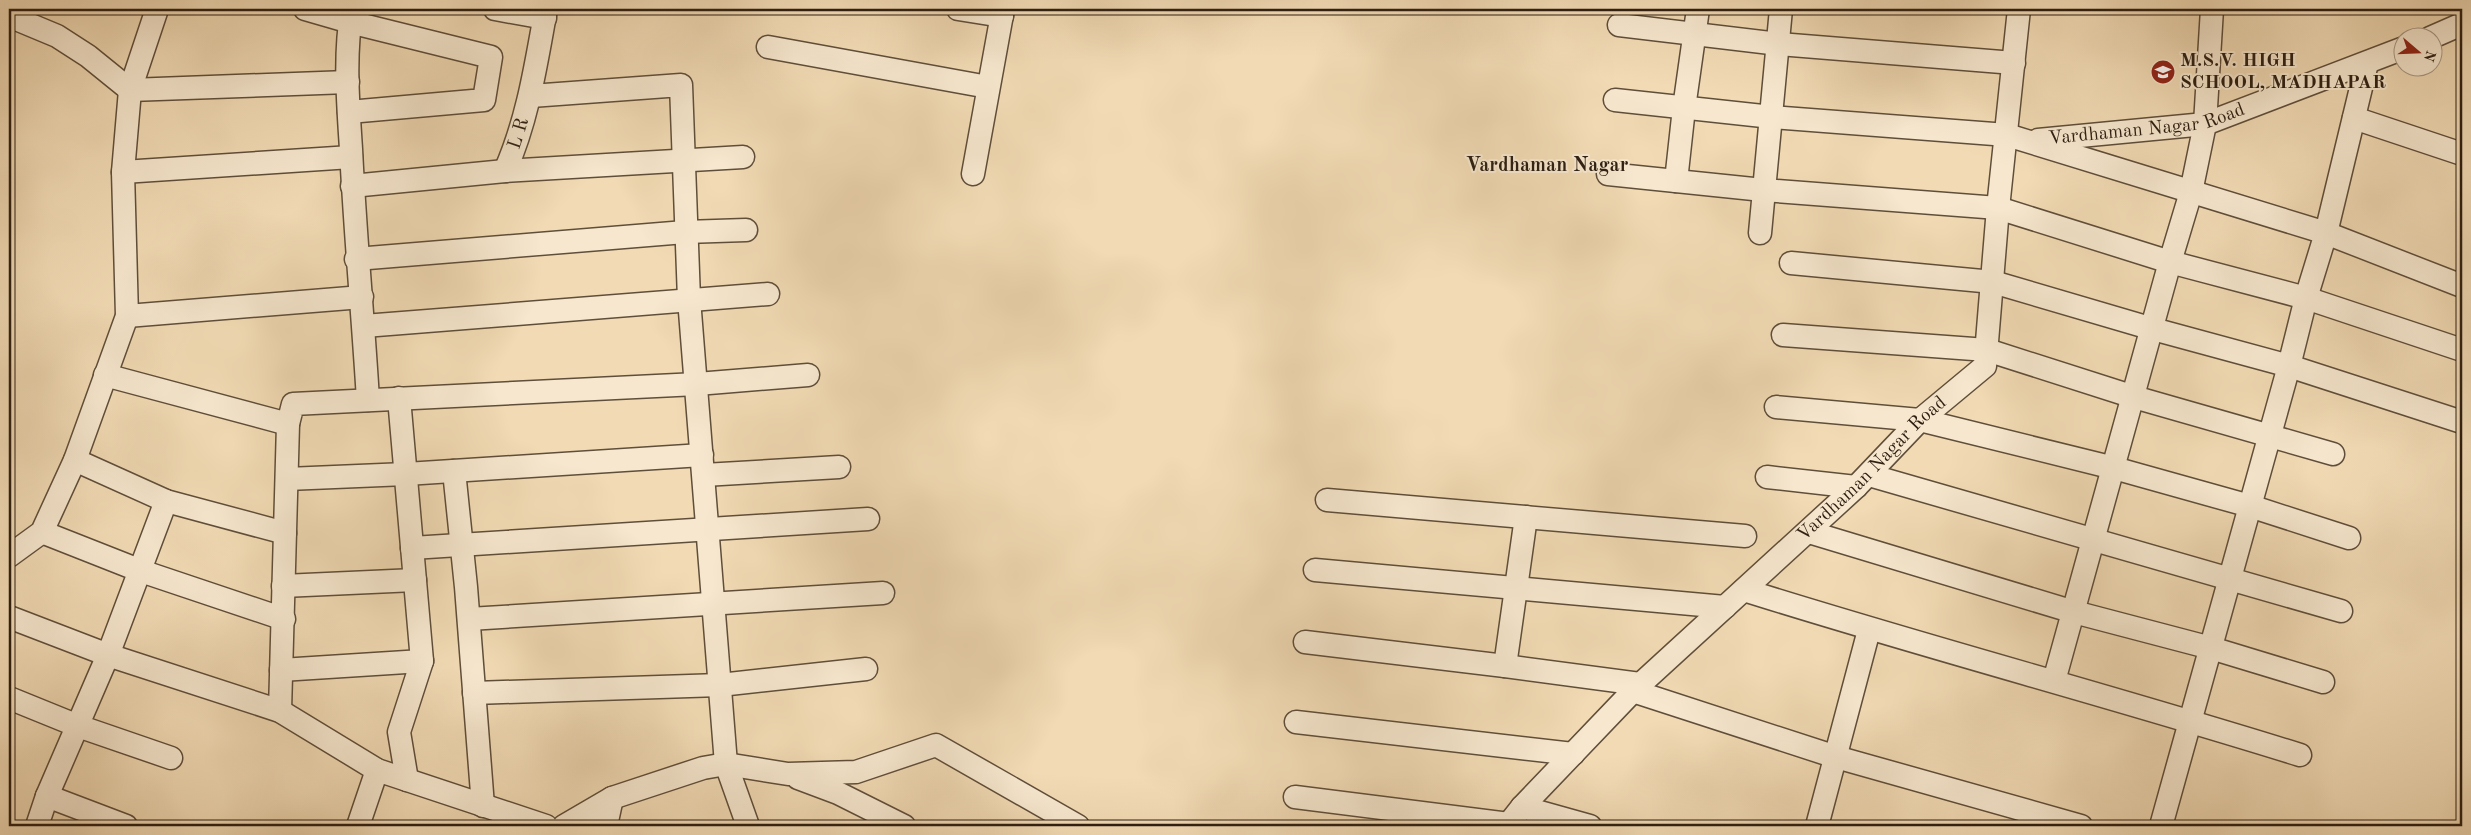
<svg xmlns="http://www.w3.org/2000/svg" width="2471" height="835" viewBox="0 0 2471 835" font-family="'Old Standard TT',serif">
<style>
.lines{fill:none;stroke-linecap:round;stroke-linejoin:round}
.minor-casing{stroke:#5f4e3a;stroke-width:25}
.minor{stroke:#f6e7ce;stroke-width:22}
.labels{text-anchor:middle;dominant-baseline:central;stroke-width:4;stroke-linejoin:round;paint-order:stroke}
.poi-label{font-size:19px;font-weight:bold;fill:#2e1f12;stroke:#f6e7ce;text-anchor:start}
.street-label{font-size:19px;fill:#2e1f12;stroke:#f6e7ce}
.neighbourhood-label{font-size:20px;font-weight:bold;fill:#2e1f12;stroke:#f6e7ce}
</style>
<rect width="100%" height="100%" fill="#f1dab4"/>
<filter id="stains"><feTurbulence type="fractalNoise" baseFrequency=".004" numOctaves="4"/><feColorMatrix values="0 0 0 0 .2 0 0 0 0 .09 0 0 0 0 .02 0 0 0 .5 -.17"/></filter>
<radialGradient id="worn" r=".72"><stop offset=".6" stop-color="#630" stop-opacity="0"/><stop offset="1" stop-color="#630" stop-opacity=".3"/></radialGradient>
<g class="lines">
<defs>
<g id="minor">
<polyline points="305,9 350,22 491,57 484,100 349,112"/>
<path d="M352,9C344,55 348,103 351,149C355,233 363,316 368,400"/>
<polyline points="495,9 545,18"/>
<polyline points="958,9 1002,16"/>
<polyline points="9,16 57,36 88,56 130,90 348,82"/>
<polyline points="1619,25 1779,44 2014,63"/>
<polyline points="2430,38 2462,24"/>
<polyline points="768,47 988,87"/>
<polyline points="531,96 681,85 689,299 726,764 748,826"/>
<polyline points="1615,100 1772,117 2007,135 2326,233 2462,286"/>
<polyline points="2354,118 2462,154"/>
<path id="s1" d="M2038,140L2205,124L2404,48"/>
<path id="s2" d="M505,171C528,119 536,64 546,9"/>
<polyline points="123,172 351,157"/>
<polyline points="973,174 1003,9"/>
<polyline points="1608,174 1763,190 1998,208 2170,262 2306,298 2462,350"/>
<polyline points="1676,181 1684,108 1698,9"/>
<polyline points="352,186 505,171 743,157"/>
<polyline points="1760,233 1781,9"/>
<polyline points="356,259 685,232 746,230"/>
<polyline points="1791,263 1993,282 2153,329 2289,366 2462,422"/>
<polyline points="127,316 362,297"/>
<polyline points="364,326 768,294"/>
<polyline points="1783,335 1987,350 2134,397 2333,454"/>
<polyline points="105,375 288,424"/>
<polyline points="399,398 422,661 399,732 407,780"/>
<polyline points="1776,407 1920,420 2114,468 2250,506 2349,538"/>
<polyline points="75,460 166,501 285,533"/>
<polyline points="454,471 466,587 483,806"/>
<polyline points="704,475 839,467"/>
<polyline points="1869,475 2341,611"/>
<polyline points="1767,477 1856,487"/>
<polyline points="287,479 406,474 702,455"/>
<polyline points="1327,500 1745,536"/>
<polyline points="42,532 141,571 284,619"/>
<polyline points="1809,532 2074,612 2211,648 2323,682"/>
<polyline points="412,548 868,519"/>
<polyline points="9,556 42,532 75,460 127,316 123,172 130,90 157,9"/>
<polyline points="1315,570 1725,607"/>
<polyline points="283,586 415,580"/>
<path d="M1744,590C1928,648 2115,697 2300,755"/>
<polyline points="9,617 108,655 280,711 377,770 546,826"/>
<polyline points="469,619 883,593"/>
<polyline points="1305,642 1505,666 1640,684"/>
<polyline points="1505,666 1526,517"/>
<polyline points="281,670 422,661"/>
<polyline points="2054,681 2170,262 2191,192 2205,124 2212,9"/>
<polyline points="1633,691 1836,757 2081,826"/>
<polyline points="474,693 720,685 866,669"/>
<polyline points="9,698 78,726 171,758"/>
<polyline points="280,711 288,424 293,404 697,384 808,375"/>
<polyline points="1296,722 1573,754"/>
<polyline points="798,778 838,793 904,826"/>
<polyline points="47,796 126,826"/>
<polyline points="1295,797 1509,824"/>
<polyline points="1522,807 1590,826"/>
<polyline points="37,826 47,796 108,655 166,501"/>
<polyline points="358,826 377,770"/>
<polyline points="564,826 612,798 703,768 726,764 788,774 856,772 936,745 1078,826"/>
<polyline points="606,826 612,798"/>
<path id="s3" d="M1507,826L1522,807L1633,691L1856,487L1920,420L1985,366L1998,208L2019,9"/>
<polyline points="1817,826 1869,630"/>
<polyline points="2161,826 2289,366 2306,298 2326,233 2367,63"/>
</g>
</defs>
<use href="#minor" class="minor-casing"/>
<use href="#minor" class="minor"/>
</g>
<defs>
<symbol id="school-disc" viewBox="-11 -11 22 22"><circle r="9.5" fill="#8f2418" stroke="#f6e7ce"/><path d="M0-5L7-2L0 1L-7-2ZM-4 1L0 2.5L4 1V4Q0 6-4 4Z" fill="#fff"/></symbol>
</defs>
<g fill-rule="evenodd">
<use href="#school-disc" x="2149" y="58" width="28" height="28"/>
</g>
<g class="labels">
<g class="poi-label">
<text x="2180" y="61">M.S.V. HIGH<tspan x="2180" dy="22">SCHOOL, MADHAPAR</tspan></text>
</g>
<g class="street-label">
<text stroke="none"><textPath href="#s1" startOffset="110">Vardhaman Nagar Road</textPath></text>
<text stroke="none"><textPath href="#s2" startOffset="40">L R</textPath></text>
<text stroke="none"><textPath href="#s3" startOffset="511">Vardhaman Nagar Road</textPath></text>
</g>
<g class="neighbourhood-label">
<text x="1547" y="166">Vardhaman Nagar</text>
</g>
</g>
<rect width="2471" height="835" fill="none" stroke="#f1dab4" stroke-width="30"/>
<rect x="10" y="10" width="2451" height="815" fill="none" stroke="#2e1f12" stroke-width="2.5"/>
<rect x="15" y="15" width="2441" height="805" fill="none" stroke="#2e1f12"/>
<g transform="translate(2418 52) rotate(109)"><circle r="24" fill="#f6e7ce" stroke="#a69783"/>
<path d="M0-4L9 19L0 12L-9 19Z" fill="#8f2418"/>
<text y="-8" font-size="14" font-weight="bold" text-anchor="middle" fill="#2e1f12">N</text>
</g>
<rect width="100%" height="100%" filter="url(#stains)"/>
<rect width="100%" height="100%" fill="url(#worn)"/>
</svg>
